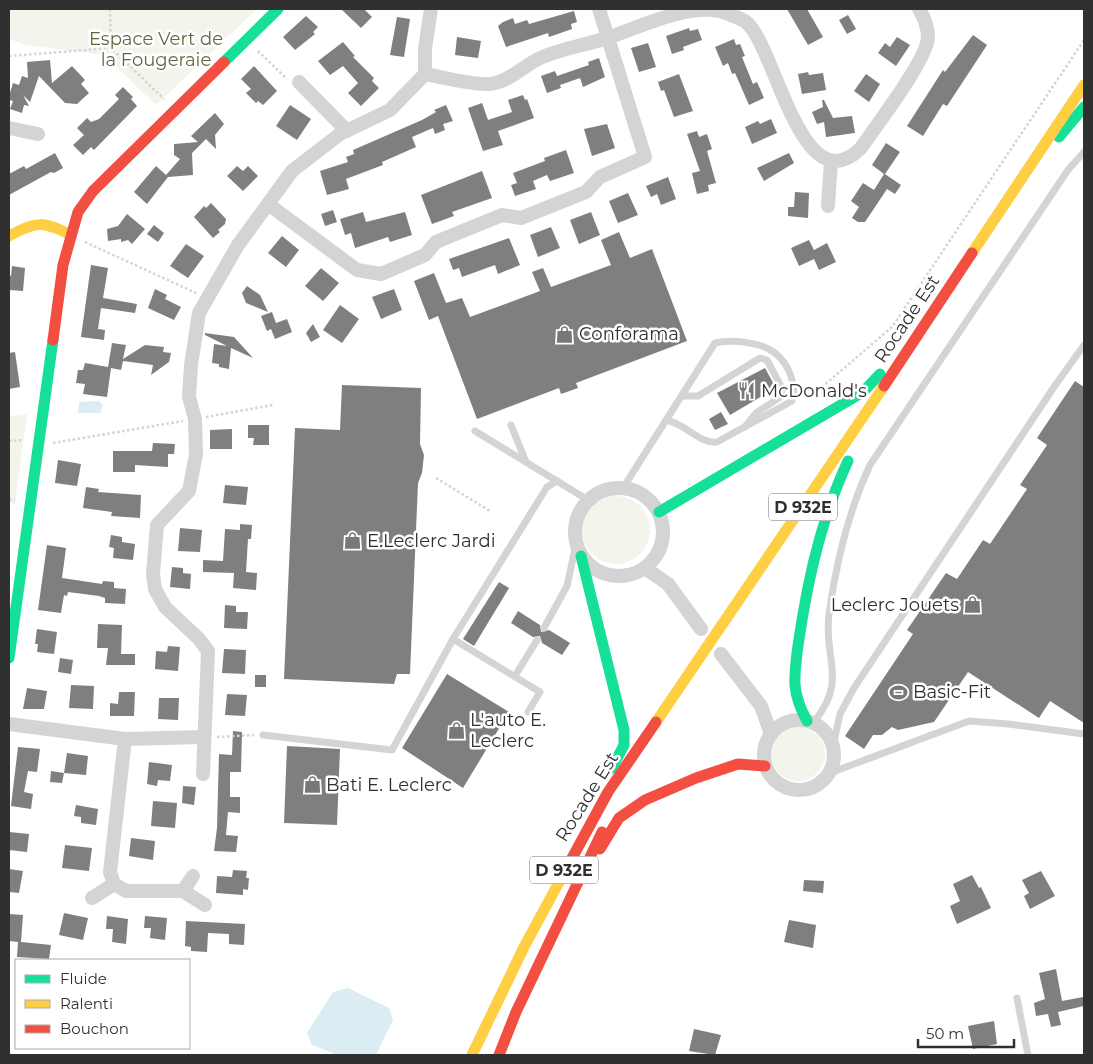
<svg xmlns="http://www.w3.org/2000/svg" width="1093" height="1064" viewBox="0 0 1093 1064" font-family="Montserrat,sans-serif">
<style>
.green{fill:#f3f5ed}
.water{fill:#dbedf2}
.building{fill:#7f7f7f}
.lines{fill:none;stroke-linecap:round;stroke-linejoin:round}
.path{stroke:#d4d4d4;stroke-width:2.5;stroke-dasharray:2.5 2.5;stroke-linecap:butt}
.lane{stroke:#d4d4d4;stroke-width:7}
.street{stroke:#d4d4d4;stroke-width:14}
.fast{stroke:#16e098;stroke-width:11}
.slow{stroke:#ffcf43;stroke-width:11}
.jam{stroke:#f24e42;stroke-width:11}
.labels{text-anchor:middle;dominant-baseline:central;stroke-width:5;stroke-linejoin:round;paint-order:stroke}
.shield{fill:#fff;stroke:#6e6e6e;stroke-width:1}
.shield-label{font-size:16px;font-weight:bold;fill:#303030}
.park-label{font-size:18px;fill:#5c6c3e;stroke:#fff}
.street-label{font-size:18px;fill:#303030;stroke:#fff}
.poi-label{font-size:18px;fill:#303030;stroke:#fff;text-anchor:start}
</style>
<rect width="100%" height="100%" fill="#fff"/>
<g class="green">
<polygon points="9,9 257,9 156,105 104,55 26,45 9,39"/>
<polygon points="27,414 15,504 9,503 9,417"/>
<circle cx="616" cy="530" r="34"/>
<circle cx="798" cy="754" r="27"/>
</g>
<g class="water">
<polygon points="99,401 103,405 100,413 78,413 79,402"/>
<polygon points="348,988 389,1008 393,1020 376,1055 338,1055 312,1045 307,1033 333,992"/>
</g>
<g class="building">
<polygon points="341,9 364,9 372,17 361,28"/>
<polygon points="787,9 807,9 823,37 808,45"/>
<polygon points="574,11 577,22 571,24 572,29 549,37 548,33 506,47 498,26 503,22 513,18 515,24 527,20 529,24"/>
<polygon points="848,15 856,29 847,34 839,20"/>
<polygon points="306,16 318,27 313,32 315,34 295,50 283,37"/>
<polygon points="397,17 410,19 404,57 390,55"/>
<polygon points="689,28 690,31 698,29 702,40 683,47 684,50 672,54 666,36"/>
<polygon points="973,35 987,45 947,106 943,104 923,136 907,126 943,70 945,72"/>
<polygon points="457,37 481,41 478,58 455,55"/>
<polygon points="897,37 910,45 896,66 878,53 885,43 890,47"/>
<polygon points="734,39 736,45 740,44 745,56 742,57 753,84 757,82 764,98 749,105 735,73 732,74 728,63 723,66 715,47"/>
<polygon points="343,42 355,56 353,57 374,78 372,81 379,88 361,106 348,93 358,83 343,66 330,75 318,61"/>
<polygon points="648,43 656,67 639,72 631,48"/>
<polygon points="599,58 605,77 583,87 580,78 560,85 561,88 547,93 541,76 555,71 557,76 589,65 588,62"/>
<polygon points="50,60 52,83 72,66 85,80 81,84 89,93 77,104 65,103 39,76 30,102 23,95 29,106 24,105 22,113 10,109 13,101 9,100 9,96 13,83 19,85 22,76 28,78 27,62"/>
<polygon points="254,66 277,91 263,105 258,101 256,103 246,93 251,89 241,79"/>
<polygon points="808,72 809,75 823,73 826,90 802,94 798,74"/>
<polygon points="679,74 693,111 674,117 664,90 661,91 658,82"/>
<polygon points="866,74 880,84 869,102 854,91"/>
<polygon points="123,87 133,97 131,99 137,106 94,150 91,147 83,155 73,145 84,135 77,128 87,118 91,122 99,119 119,99 115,95"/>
<polygon points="523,95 525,100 527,99 534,118 498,131 503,145 483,151 468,108 482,103 488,120 512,112 508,100"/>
<polygon points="822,100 824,100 833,118 852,116 855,133 826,137 824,122 817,124 812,112 823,107"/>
<polygon points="290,105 311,119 297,140 276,126"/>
<polygon points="446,105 453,121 443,124 445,130 435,134 433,128 412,137 416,147 382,162 383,165 346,179 349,189 327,195 320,171 348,162 346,157 354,154 353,150 422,120 436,112 434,110"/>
<polygon points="215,113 224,124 215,135 216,149 206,139 192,153 193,175 168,177 147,204 134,192 156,166 166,175 180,159 174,155 174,144 198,142 191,136"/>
<polygon points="771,119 777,133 752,144 745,127 758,121 760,124"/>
<polygon points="607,124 615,148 592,156 584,129"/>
<polygon points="697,131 699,137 707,134 712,149 707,151 716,183 708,185 709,191 697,194 692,173 700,171 687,134"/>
<polygon points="886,143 900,152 885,174 901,185 895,194 887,189 865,222 858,222 852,218 859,207 851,201 863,183 874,190 884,174 872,165"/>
<polygon points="566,150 574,173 550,181 547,175 533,181 536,189 515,196 511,185 517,183 513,173 545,161 544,158"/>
<polygon points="55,153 63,168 54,173 51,172 9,195 9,174 24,166 26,169"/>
<polygon points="789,153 794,163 764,181 757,168"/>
<polygon points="237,166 243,171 248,166 258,176 243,191 227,176"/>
<polygon points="482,171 492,198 452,212 454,216 432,224 421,195"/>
<polygon points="668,177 676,199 661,205 657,194 651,197 646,186"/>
<polygon points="795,192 809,193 808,218 788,216 788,207 794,207"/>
<polygon points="628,193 638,215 618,223 609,201"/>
<polygon points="211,203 226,219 225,224 218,230 220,232 213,238 194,217 204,206 206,208"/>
<polygon points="333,210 337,222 325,226 321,214"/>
<polygon points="363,212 366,222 405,212 412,235 390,242 388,237 355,248 351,233 345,235 340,219"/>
<polygon points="591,212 600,235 579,244 570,220"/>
<polygon points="127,214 145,229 132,244 128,240 121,242 121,239 108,241 107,229 118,226"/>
<polygon points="154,225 164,233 158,242 147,234"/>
<polygon points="551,227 560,248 538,257 530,235"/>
<polygon points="619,232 630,258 652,249 687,341 576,383 578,388 561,394 559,388 477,419 438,316 429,320 414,281 434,273 446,303 462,298 470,317 540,291 532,272 543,268 551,287 611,265 601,240"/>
<polygon points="282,236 299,250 286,267 268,253"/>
<polygon points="509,238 520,265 498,274 495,265 462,277 459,268 453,270 449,259"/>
<polygon points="809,240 814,250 827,243 836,262 819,270 814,259 799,266 791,248"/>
<polygon points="186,244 204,256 188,278 170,266"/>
<polygon points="91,265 108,268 103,298 137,304 135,313 101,308 98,329 105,330 104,340 81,337"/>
<polygon points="12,266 25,268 23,291 9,290 9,275 11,276"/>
<polygon points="321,268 339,283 323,301 305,286"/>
<polygon points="247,286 260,295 268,312 246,303 242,293"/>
<polygon points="155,289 167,295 165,299 181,307 174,320 148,308"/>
<polygon points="394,289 402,310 381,319 372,297"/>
<polygon points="340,305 359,319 342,343 323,330"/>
<polygon points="272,312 276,323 287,319 292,332 275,339 271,329 267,331 261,316"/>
<polygon points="313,324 320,337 311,342 306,333"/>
<polygon points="205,333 234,337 253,358 231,348 229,369 219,367 219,364 212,363 214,344 227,346 205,335"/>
<polygon points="112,343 126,345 123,359 145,345 164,347 163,352 171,353 169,362 151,375 153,365 123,361 121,370 111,368 107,397 83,394 85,384 76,383 78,370 83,370 85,363 108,367"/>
<polygon points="15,352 20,387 9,389 9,353"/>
<polygon points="765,368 776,388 730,415 717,393"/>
<polygon points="1075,381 1084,387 1084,723 1050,701 1039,718 968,672 934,722 898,730 892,727 882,735 873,735 864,749 845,736 913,634 907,630 946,573 957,579 983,540 990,544 1027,489 1020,485 1047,445 1037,438"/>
<polygon points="342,385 421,388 420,444 424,455 422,473 418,483 410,674 397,674 394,684 284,679 295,428 340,430"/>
<polygon points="721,412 728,424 715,430 709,419"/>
<polygon points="248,425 269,425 269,445 253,445 254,438 248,438"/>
<polygon points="232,429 232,449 210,449 210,430"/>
<polygon points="153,443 175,444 174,454 168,454 168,467 135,465 135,472 113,472 113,451 152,451"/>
<polygon points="58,460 81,464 77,486 55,483"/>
<polygon points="225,485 248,487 246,505 223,503"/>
<polygon points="86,487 99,489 98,492 141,495 140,518 111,516 112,512 83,508"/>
<polygon points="240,524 252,525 251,539 248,539 246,572 257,573 256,590 233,588 234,573 203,572 203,560 223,561 225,529 240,530"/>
<polygon points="180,528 202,530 200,552 178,551"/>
<polygon points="111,535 122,537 122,542 135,544 133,560 113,558 114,548 109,547"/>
<polygon points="47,545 66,548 62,578 102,584 103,581 114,582 114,588 126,589 125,604 105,603 105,598 99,596 68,592 67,596 64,595 61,613 38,610"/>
<polygon points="172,567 183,568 183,573 191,574 190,589 170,587"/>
<polygon points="499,582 509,588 474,646 463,639"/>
<polygon points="225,605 236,606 236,612 248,612 247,629 224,628"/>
<polygon points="518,611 540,625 541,632 549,630 570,643 562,655 542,643 540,636 533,637 511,623"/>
<polygon points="98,624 122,625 121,654 135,654 135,665 106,665 108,648 97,648"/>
<polygon points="37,629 57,632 54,654 37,652 38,644 35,644"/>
<polygon points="168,646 180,647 178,671 155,669 156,651 167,652"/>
<polygon points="224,649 246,650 245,674 222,673"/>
<polygon points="60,658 73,660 71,674 58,672"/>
<polygon points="447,674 509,712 463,788 402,748"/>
<rect x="255" y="675" width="11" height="12"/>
<polygon points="71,685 94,686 93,709 69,708"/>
<polygon points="27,688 47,691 44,709 23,709"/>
<polygon points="119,692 135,692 134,716 110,716 110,703 118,704"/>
<polygon points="227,694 247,695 245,716 225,715"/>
<polygon points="159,698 179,698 178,720 158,719"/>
<polygon points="233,731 242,732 241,772 230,772 230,797 240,797 240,813 228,812 226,835 238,836 236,852 214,851 217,828 219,754 232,755"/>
<polygon points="287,746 340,749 337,825 284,823"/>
<polygon points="18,747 40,749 37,772 28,771 24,792 33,794 31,809 11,806"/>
<polygon points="67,753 88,756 86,775 64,773"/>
<polygon points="149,762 172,765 170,781 158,780 157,786 147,784"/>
<polygon points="51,771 64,773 62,783 50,782"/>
<polygon points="183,786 196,787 194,805 182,803"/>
<polygon points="153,801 177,803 175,828 151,826"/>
<polygon points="76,805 98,809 96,825 81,823 81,817 74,816"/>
<polygon points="9,832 29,834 27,852 9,850"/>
<polygon points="131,838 155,841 153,860 129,856"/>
<polygon points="65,845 92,848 89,871 62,868"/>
<polygon points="9,869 23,871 19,893 9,892"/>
<polygon points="233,870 247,871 246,878 249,878 248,890 243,889 243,895 216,893 217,876 232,877"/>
<polygon points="1041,871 1055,896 1030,909 1024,896 1029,893 1022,880"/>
<polygon points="972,875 979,888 981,887 991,908 957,924 950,906 960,901 953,884"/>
<polygon points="804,880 824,881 823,893 803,891"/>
<polygon points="64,913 88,918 83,940 59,935"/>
<polygon points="9,914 23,915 21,942 51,945 49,959 17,957 18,942 9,941"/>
<polygon points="107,916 128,919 126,944 112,942 113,929 106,929"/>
<polygon points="145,916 167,918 165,940 150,938 151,928 144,928"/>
<polygon points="789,920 816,925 813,948 784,942"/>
<polygon points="186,921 245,924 244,945 229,944 229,934 208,933 207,952 191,951 191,947 185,946"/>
<polygon points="1056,969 1062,1001 1083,997 1084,1006 1058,1012 1061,1025 1051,1027 1048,1014 1036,1016 1034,1003 1045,999 1039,973"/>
<polygon points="994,1021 997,1044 973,1049 968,1026"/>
<polygon points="694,1029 721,1035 715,1055 689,1051"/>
</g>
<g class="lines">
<g class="path">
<polyline points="110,9 111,48"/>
<polyline points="258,51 287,79"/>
<polyline points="9,56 111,48 164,99"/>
<polyline points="85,242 196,293"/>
<polyline points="802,391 822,387 892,327 1084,40"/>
<polyline points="206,417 273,405"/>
<polyline points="9,441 24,440"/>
<polyline points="53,443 183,421"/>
<polyline points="436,478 490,511"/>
<polyline points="9,499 15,500"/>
<polyline points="217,737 254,735"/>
</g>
<g class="lane">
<polyline points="682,396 698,396 760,358 767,360 785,394 756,413 745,427"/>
<polyline points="511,425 526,462"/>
<polyline points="475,431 588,500"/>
<path d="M623,488L715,343C730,339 762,342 775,353C789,364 797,385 792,401L717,442C699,444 685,423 666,420"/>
<polyline points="544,628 567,586 576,544"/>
<polyline points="515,676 537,640"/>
<polyline points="528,712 540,692 453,639 547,487 557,481"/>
<path d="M813,723C849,680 823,659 829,614C836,563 848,512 870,465L1068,170L1084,152"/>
<polyline points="263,735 392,750 453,639"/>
<polyline points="833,746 840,714 854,688 1054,387 1084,345"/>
<polyline points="830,773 969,721 1008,724 1084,734"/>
<polyline points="1017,998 1028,1055"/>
</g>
<g class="street">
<path d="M425,74C442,77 472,85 488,84C510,83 525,63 545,56C565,48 586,45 607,38C638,28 693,0 726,13C732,16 741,18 746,22C776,46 801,207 861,148C876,126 926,61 928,38C928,28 924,17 919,9"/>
<polyline points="299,82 347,131"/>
<polyline points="9,128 38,134"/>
<polyline points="268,204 357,270 381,274 425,255 436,242 502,215 521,218 586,192 600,177 645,157 599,9"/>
<polyline points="828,206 831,161"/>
<circle cx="619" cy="532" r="44"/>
<polyline points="645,568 668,584 701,629"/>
<polyline points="721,654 761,706 771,734"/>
<circle cx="799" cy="755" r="35"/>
<polyline points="9,724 125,739 203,737"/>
<polyline points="125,739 110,872 114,884 126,891 183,891 193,876"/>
<polyline points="203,774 208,651 199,639 165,607 155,589 153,574 157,525 189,491 196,454 195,419 189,397 191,365 199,313 238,245 292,171 340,134 390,110 425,74 425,49 431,9"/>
<polyline points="183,891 205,905"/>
<polyline points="92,898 114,884"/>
</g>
<g class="fast">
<polyline points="224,62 278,9"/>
<polyline points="1059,137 1084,107"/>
<polyline points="659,512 863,392 880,374"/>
<polyline points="581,556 624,730 624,745 612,768"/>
<polyline points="9,658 53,340"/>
<path d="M807,721C801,710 796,697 795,685C794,663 799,641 802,620C811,565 824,512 848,461"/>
</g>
<g class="slow">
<path d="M9,236C37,221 43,221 71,235"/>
<polyline points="972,253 1084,85"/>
<polyline points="656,722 884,386"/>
<polyline points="472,1055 524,947 571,860"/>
</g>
<g class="jam">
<polyline points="53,340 63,265 78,212 93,191 224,62"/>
<polyline points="884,386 972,253"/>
<polyline points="600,849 619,818 645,800 696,778 738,764 765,766"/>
<polyline points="571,860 608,792 656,722"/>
<polyline points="499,1055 516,1012 602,832"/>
</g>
</g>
<defs>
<symbol id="shop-bare" viewBox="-9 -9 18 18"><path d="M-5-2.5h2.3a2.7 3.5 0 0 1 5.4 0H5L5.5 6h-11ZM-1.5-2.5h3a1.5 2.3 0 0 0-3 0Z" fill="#787878" stroke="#fff" stroke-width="2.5" paint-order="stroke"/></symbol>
<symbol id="restaurant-bare" viewBox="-9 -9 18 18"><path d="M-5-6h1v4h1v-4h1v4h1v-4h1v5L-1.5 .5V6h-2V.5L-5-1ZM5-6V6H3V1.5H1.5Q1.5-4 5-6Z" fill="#787878" stroke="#fff" stroke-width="2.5" paint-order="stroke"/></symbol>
<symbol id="stadium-bare" viewBox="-9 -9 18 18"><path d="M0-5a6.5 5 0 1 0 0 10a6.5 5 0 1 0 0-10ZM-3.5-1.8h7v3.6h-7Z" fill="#787878" stroke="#fff" stroke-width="2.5" paint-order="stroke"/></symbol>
</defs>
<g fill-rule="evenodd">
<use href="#shop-bare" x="552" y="322" width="25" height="25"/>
<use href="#restaurant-bare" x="734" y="378" width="25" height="25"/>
<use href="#shop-bare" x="340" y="528" width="25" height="25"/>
<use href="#shop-bare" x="960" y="592" width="25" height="25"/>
<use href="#stadium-bare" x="886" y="680" width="25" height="25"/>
<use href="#shop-bare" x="444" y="718" width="25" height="25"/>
<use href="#shop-bare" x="300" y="772" width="25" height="25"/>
</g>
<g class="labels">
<g class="shield">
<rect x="769" y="493.5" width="68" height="27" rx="4"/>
<rect x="530" y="856.5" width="68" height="27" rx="4"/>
</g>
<g class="shield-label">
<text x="803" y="507">D 932E</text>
<text x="564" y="870">D 932E</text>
</g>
<g class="park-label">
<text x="156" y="39">Espace Vert de<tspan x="156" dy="21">la Fougeraie</tspan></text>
</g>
<g class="street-label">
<text transform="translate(907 319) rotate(-56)">Rocade Est</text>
<text transform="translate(587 797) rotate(-58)">Rocade Est</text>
</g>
<g class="poi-label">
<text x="579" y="334">Conforama</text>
<text x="761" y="391">McDonald's</text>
<text x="367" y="541">E.Leclerc Jardi</text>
<text x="959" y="605" text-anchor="end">Leclerc Jouets</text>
<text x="913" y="692">Basic-Fit</text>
<text x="470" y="720">L'auto E.<tspan x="470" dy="21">Leclerc</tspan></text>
<text x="326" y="785">Bati E. Leclerc</text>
</g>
</g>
<rect width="1093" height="1064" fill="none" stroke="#303030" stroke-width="20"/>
<rect x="15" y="959" width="175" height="90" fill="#ffffff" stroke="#acacac"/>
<rect x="25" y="975" width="25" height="8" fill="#16e098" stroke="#acacac"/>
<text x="60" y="984" font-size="15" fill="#303030">Fluide</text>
<rect x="25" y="1000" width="25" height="8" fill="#ffcf43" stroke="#acacac"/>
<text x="60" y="1009" font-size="15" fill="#303030">Ralenti</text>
<rect x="25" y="1025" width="25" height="8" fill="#f24e42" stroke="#acacac"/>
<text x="60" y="1034" font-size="15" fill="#303030">Bouchon</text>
<path d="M918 1039v8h96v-8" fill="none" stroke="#303030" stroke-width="2.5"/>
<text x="926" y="1039" font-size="15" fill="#303030" stroke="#ffffff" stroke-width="4" paint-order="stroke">50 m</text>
</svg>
